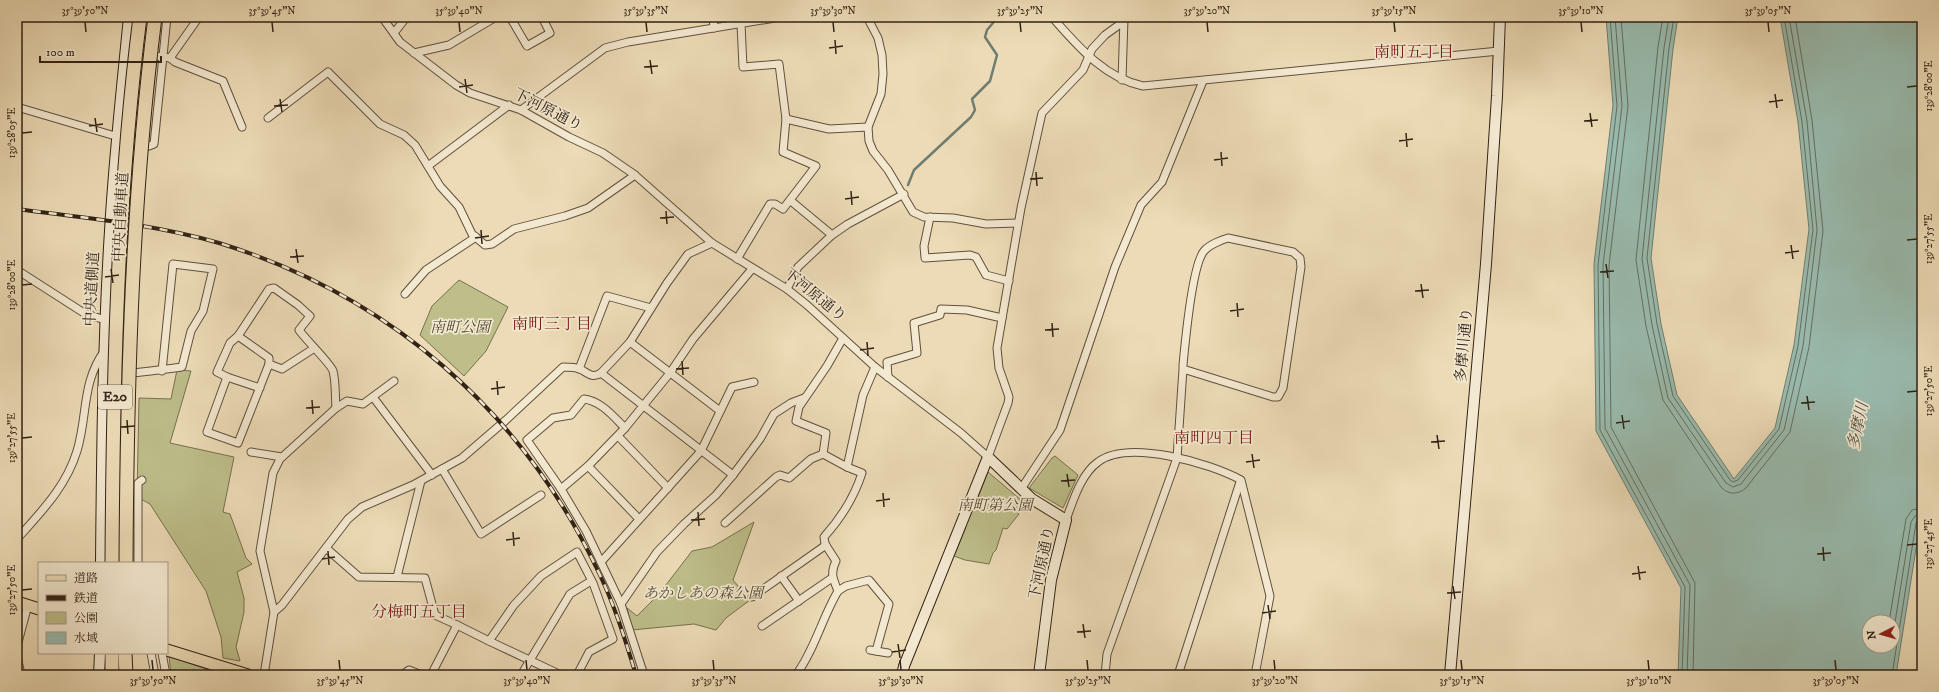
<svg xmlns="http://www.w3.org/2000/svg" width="1939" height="692" viewBox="0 0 1939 692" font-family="'IM FELL DW Pica','Noto Serif JP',serif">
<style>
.green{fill:#bdbe8a;stroke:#777050}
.water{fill:#99bbae;stroke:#6f7e71;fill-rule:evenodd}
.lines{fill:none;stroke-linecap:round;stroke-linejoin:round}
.shore{stroke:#656e62;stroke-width:1}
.stream{stroke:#6f7e71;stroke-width:2.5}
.street-casing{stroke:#60503d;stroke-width:9}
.secondary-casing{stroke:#312215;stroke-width:12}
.primary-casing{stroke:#312215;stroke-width:13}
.highway-casing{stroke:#312215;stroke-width:15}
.street{stroke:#f3e8d0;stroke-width:7}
.secondary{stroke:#f3e8d0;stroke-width:10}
.primary{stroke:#ecdbb6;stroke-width:11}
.highway{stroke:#ecdbb6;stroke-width:13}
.rail-casing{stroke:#312215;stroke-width:4}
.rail{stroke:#f3e8d0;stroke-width:2.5;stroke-dasharray:8;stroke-linecap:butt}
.highway-bridge-casing{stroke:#312215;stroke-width:15;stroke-linecap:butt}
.highway-bridge{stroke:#ecdbb6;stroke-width:13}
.ticks{fill:none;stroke:#312215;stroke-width:1.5}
.labels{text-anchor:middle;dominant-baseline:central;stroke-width:3.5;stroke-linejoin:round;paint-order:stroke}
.shield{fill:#f3e8d0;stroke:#6b5d4d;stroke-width:1}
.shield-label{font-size:14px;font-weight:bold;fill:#312215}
.street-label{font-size:15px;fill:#312215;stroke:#f3e8d0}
.park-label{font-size:15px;font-style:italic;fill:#544932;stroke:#f3e8d0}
.neighbourhood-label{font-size:16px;fill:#7a1f14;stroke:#f3e8d0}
.water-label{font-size:16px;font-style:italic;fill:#505043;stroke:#f3e8d0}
.neatline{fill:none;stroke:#312215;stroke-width:1.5}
.ticks-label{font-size:10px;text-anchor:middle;fill:#312215}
</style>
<rect width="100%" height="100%" fill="#ecdbb6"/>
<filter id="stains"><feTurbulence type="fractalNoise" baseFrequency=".005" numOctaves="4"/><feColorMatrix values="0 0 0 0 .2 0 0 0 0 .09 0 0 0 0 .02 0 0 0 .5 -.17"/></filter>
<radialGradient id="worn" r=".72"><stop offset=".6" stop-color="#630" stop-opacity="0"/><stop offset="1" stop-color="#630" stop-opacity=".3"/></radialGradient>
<g class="green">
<polygon points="459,280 508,307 486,351 464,376 420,335 432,306"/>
<polygon points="177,370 191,371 170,443 234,457 223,512 230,514 246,558 252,564 237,572 244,598 244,612 236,647 240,661 223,658 221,637 206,591 150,504 137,497 139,398 171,399"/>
<polygon points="1055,456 1078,475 1063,508 1029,488 1052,458"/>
<polygon points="988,472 1021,500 1016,508 1019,514 1007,529 1003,528 996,550 993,553 989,564 965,560 954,556 966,527 963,524 968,507 974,507"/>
<polygon points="754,522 733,580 750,600 726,618 716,630 694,624 632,630 627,608 637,616 659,594 692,551 712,547"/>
<polygon points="169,656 223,675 171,675"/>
</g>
<path class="water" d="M1606,17H1678L1673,49L1651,258L1661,324L1677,395L1734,479L1775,428L1794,345L1809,229L1798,122L1780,17H1922V511L1896,675H1678L1681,588L1596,431L1594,264L1613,105ZM1869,622H1893V646H1869Z"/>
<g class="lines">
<g class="shore">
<polyline points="1610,17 1617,106 1598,265 1600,430 1685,587 1682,675"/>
<polyline points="1615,17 1622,106 1603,265 1605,428 1690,585 1687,675"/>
<polyline points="1621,17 1628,106 1609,265 1611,427 1695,583 1693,675"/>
<path d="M1663,17L1658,47L1636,260L1646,326L1663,400L1721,487C1728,495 1738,495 1746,488L1790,432L1809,347L1823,231L1812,120L1795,17"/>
<polyline points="1669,17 1664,48 1642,259 1652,325 1668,398 1726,483 1733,487 1741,484 1784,430 1803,346 1817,230 1807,121 1789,17"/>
<polyline points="1674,17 1669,48 1647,258 1657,324 1673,396 1730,480 1733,482 1738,480 1779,429 1798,346 1813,230 1802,122 1784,17"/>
<polyline points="1889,622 1906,519 1912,510 1922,508"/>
<polyline points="1893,635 1911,522 1915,516 1922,514"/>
<polyline points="1892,675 1916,523 1918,520 1922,519"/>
</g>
<polyline class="stream" points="908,185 914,170 971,117 975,110 972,99 990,81 997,55 985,37 987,30 998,17"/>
<defs>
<g id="street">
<polyline points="382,17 400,42 456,85 470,93 521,110 569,137 603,153 635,175 712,243 787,289 807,305 875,367 961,433 988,457 1008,403 1009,397 999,368 997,348 1021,208 1042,113 1083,70 1092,49 1105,35 1123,22"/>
<polyline points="510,17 527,46 550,33 542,17"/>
<polyline points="713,17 714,28"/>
<polyline points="867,17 878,38 882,55 883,74 881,94 868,127 869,141 873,151 888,170 913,212 924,217 953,218 986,224 1018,223"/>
<path d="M1052,17C1077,45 1104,78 1143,86L1499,51"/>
<polyline points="394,33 405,19 411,17"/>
<polyline points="134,53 170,58 199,17"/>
<polyline points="414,53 449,45 496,17"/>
<polyline points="170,58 175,62 223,81 242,127"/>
<polyline points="1122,80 1124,18"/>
<polyline points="17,107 149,146 154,144 167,17"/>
<polyline points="521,110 605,48 628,42 781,17"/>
<polyline points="268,118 328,72 380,124 404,135 415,145 440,186 459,207 472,234 485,245 492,244 514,229 565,216 588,208 635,175"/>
<polyline points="786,119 829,129 868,127"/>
<polyline points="428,166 509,105"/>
<polyline points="791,201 832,235"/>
<polyline points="930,217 924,246 925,258 970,255 976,257 986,275 1009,281"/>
<polyline points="737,259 770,204 775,204 783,209 816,166 783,152 786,119 779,64 743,67 741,24"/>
<polyline points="17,270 84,313 105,320"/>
<polyline points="787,289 798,267 832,235 848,224 904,194"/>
<polyline points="405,294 426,270 476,237"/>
<polyline points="843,338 827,366 799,407 796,421 826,433 823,454 847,467"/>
<polyline points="630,342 720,411"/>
<path d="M313,349L282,369L269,364V358L238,336L269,289L274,288L298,305L310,316L299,330C305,339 331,364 333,371C336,382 335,396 336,408"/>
<polyline points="579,369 607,296 651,308"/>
<polyline points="601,373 733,475"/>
<path d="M112,375C136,373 159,370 182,367L191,331L203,311L213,269L173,264L162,371"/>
<polyline points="227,377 217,372 230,343 238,336"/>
<polyline points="888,377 887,362 917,353 914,323 940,315 941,309 967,310 1002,318"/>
<polyline points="260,388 227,377 207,432 238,443 269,364"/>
<polyline points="373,397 432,475"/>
<path d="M625,428C613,416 601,401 584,399L571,415L553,418L527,440L561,489L586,531L621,604L644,675"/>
<polyline points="618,436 668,488"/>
<polyline points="251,452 282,457"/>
<polyline points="588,466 639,519"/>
<polyline points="442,469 481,534 541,495"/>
<polyline points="561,489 588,466 625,428 670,373 693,339 752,269"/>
<polyline points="1021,489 1060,430 1115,267 1141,205 1162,182 1203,81"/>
<path d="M1066,520C1073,501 1081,474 1098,462C1128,439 1210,463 1241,480L1270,596L1255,675"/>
<polyline points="725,523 776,477 780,475 789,478 811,459 823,454"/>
<path d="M17,539C41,512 66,487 77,451C88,415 81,383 105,350"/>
<polyline points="326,548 359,577 425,578 435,615 457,625"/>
<polyline points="601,562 701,451 732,387 754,382"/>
<polyline points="138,563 138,483 142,480"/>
<polyline points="781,576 799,601"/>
<polyline points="397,577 421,481"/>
<polyline points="838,591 846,586 869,580 889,604 876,651"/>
<polyline points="752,597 826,545"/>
<polyline points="621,604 657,552 684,524 716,495 733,475 760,439 774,414 791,403 804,398"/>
<polyline points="274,612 260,551 273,473 280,459 336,408 347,401 363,404 394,381"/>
<polyline points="762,626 832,578"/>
<polyline points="17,646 28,605"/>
<polyline points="870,650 888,653"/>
<polyline points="151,653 155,675"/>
<polyline points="162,653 166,675"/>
<polyline points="17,656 21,675"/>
<path d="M264,675L274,612L282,605L348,519L362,507L413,485L462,458L506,420L563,367C568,367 575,367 580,369C588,373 592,379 601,373L630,342L667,283L688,254L712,243"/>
<polyline points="402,675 409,670 422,675"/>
<polyline points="431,675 457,625 489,641"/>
<polyline points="521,675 570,594 591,581"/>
<polyline points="561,675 489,641 514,605 541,576 577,552 593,583 613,639 589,652 577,675"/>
<path d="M796,675C815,649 822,618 838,591C833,579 830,573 836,561L825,544L824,537C842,517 854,498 862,473L847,467L863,395L875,367"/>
<path d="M1105,675L1107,654L1177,458L1183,369V365C1185,344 1192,265 1204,251C1209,245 1221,240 1228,238L1293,252L1300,258L1301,267L1283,388L1278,397H1273L1183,369"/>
<polyline points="1178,675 1240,482"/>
</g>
<g id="secondary">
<path d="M101,563C102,452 103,341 110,231C114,159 122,88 129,17"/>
<polyline points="99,675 100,653"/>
<polyline points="902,675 904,666 988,457 1032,499 1066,520 1051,580 1039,675"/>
<polyline points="1450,675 1486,264 1497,96 1500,17"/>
</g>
<g id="primary">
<polyline points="17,602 39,609"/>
<polyline points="167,650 248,675"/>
</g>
<g id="highway">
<polyline points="112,653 112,675"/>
<polyline points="125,653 126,675"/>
</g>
</defs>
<use href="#street" class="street-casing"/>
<use href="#secondary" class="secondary-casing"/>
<use href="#primary" class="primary-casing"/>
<use href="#highway" class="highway-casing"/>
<use href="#street" class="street"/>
<use href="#secondary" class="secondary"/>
<use href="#primary" class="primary"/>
<use href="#highway" class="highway"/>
<defs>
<path id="rail" d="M17,209C84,218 153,224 219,243C388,295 521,410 597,569C614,603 625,639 636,675"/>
</defs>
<use href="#rail" class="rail-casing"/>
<use href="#rail" class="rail"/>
<defs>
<g id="highway-bridge">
<path d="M112,563C113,381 117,198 140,17"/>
<path d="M126,563C127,381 132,198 155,17"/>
</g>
</defs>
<use href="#highway-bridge" class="highway-bridge-casing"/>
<use href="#highway-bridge" class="highway-bridge"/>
</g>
<path class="ticks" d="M85,22L86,32M272,22L273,32M459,22L460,32M646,22L647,32M833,22L834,32M1020,22L1021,32M1207,22L1208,32M1394,22L1395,32M1581,22L1582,32M1768,22L1769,32M835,40L836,54M829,48L843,46M650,60L652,74M644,67L658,66M465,79L467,93M459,87L473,85M1907,87L1917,86M1775,94L1777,108M280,99L282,112M1769,102L1783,100M274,106L288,105M1590,113L1592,127M95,118L97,132M1584,121L1598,120M89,126L103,124M22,133L32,132M1406,133L1407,147M1399,141L1413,139M1221,152L1222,166M1214,160L1228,158M1036,172L1037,186M1030,179L1043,178M851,191L852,205M845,199L859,197M666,211L667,224M660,218L674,217M481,230L482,244M475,238L489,236M1907,240L1917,239M1791,245L1793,259M296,249L298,263M1785,253L1799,251M290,257L304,256M1606,264L1608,278M111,269L113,283M1600,272L1614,271M105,277L119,275M1421,284L1423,298M22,285L32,284M1415,291L1429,290M1237,303L1238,317M1230,311L1244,309M1052,323L1053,337M1045,330L1059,329M867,342L868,356M860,350L874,348M682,361L683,375M676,369L689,368M497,381L498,395M491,389L505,387M1907,392L1917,391M1807,396L1809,410M312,400L313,414M1801,403L1815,402M306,408L320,407M1622,415L1624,429M127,420L128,434M1616,423L1630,421M121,427L135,426M1437,435L1439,449M22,438L32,437M1431,442L1445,441M1252,454L1254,468M1246,462L1260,460M1067,474L1069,487M1061,481L1075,480M883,493L884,507M876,501L890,499M698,512L699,526M691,520L705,519M513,532L514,546M506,540L520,538M1907,545L1917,544M1823,547L1824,561M328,551L329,565M1817,554L1831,553M322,559L335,557M1638,566L1640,580M1632,574L1646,572M1453,586L1455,599M22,590L32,589M1447,593L1461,592M1268,605L1270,619M1262,613L1276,611M1083,624L1085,638M1077,632L1091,631M898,644L900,658M892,652L906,650M152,660L153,670M339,660L340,670M526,660L527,670M713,660L714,670M900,660L901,670M1087,660L1088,670M1274,660L1275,670M1461,660L1462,670M1648,660L1649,670M1835,660L1836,670"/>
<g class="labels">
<rect class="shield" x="98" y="385" width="34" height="24" rx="3"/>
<g class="shield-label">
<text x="115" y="397">E20</text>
</g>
<g class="street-label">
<text transform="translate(548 110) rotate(27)">下河原通り</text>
<text transform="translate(121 217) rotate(-87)">中央自動車道</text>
<text transform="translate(92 289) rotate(-87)">中央道側道</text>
<text transform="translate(815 295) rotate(39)">下河原通り</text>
<text transform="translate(1464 345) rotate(-85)">多摩川通り</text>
<text transform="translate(1042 563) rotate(-78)">下河原通り</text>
</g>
<g class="park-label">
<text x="460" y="327">南町公園</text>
<text x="995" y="505">南町第公園</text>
<text x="703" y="593">あかしあの森公園</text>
</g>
<g class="neighbourhood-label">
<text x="1414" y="52">南町五丁目</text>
<text x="552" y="324">南町三丁目</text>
<text x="1214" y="438">南町四丁目</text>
<text x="419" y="612">分梅町五丁目</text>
</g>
<g class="water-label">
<text transform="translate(1858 426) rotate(-78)">多摩川</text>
</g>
</g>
<rect width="1939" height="692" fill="none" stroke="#ecdbb6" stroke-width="44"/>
<rect x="38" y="562" width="130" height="92" fill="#f3e8d0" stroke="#a59985"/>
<rect x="46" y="575" width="20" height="6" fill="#ecdbb6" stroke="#a59985"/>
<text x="74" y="582" font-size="12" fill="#312215">道路</text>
<rect x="46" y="595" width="20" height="6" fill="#312215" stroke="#a59985"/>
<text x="74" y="602" font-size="12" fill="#312215">鉄道</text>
<rect x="46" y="612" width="20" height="12" fill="#bdbe8a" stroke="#a59985"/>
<text x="74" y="622" font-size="12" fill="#312215">公園</text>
<rect x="46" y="632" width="20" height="12" fill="#99bbae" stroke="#a59985"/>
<text x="74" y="642" font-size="12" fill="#312215">水域</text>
<g transform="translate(1881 634) rotate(264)"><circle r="19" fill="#f3e8d0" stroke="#a59985"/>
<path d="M0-3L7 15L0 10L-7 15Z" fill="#8f2418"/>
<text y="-6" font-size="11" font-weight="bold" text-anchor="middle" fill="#312215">N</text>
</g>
<path d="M40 56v6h121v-6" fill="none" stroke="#312215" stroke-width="2"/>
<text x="46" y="56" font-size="12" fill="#312215" stroke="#f3e8d0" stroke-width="3" paint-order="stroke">100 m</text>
<rect x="22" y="22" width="1895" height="648" class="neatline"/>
<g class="ticks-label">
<text x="85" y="14">35°39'50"N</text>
<text x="272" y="14">35°39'45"N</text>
<text x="459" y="14">35°39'40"N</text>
<text x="646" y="14">35°39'35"N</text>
<text x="833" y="14">35°39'30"N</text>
<text x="1020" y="14">35°39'25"N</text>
<text x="1207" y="14">35°39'20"N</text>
<text x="1394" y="14">35°39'15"N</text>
<text x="1581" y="14">35°39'10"N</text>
<text x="1768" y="14">35°39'05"N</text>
<text transform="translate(1928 86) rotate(-90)" y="4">139°28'00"E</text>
<text transform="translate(11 133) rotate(-90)" y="4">139°28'05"E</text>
<text transform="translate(1928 239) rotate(-90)" y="4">139°27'55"E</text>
<text transform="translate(11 285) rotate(-90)" y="4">139°28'00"E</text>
<text transform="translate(1928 391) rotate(-90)" y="4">139°27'50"E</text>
<text transform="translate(11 438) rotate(-90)" y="4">139°27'55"E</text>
<text transform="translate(1928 544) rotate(-90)" y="4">139°27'45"E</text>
<text transform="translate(11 590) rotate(-90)" y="4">139°27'50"E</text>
<text x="153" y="684">35°39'50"N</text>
<text x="340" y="684">35°39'45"N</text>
<text x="527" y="684">35°39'40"N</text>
<text x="714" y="684">35°39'35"N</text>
<text x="901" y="684">35°39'30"N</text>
<text x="1088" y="684">35°39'25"N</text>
<text x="1275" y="684">35°39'20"N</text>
<text x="1462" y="684">35°39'15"N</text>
<text x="1649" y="684">35°39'10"N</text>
<text x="1836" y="684">35°39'05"N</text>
</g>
<rect width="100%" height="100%" filter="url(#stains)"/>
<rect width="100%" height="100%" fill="url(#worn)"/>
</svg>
